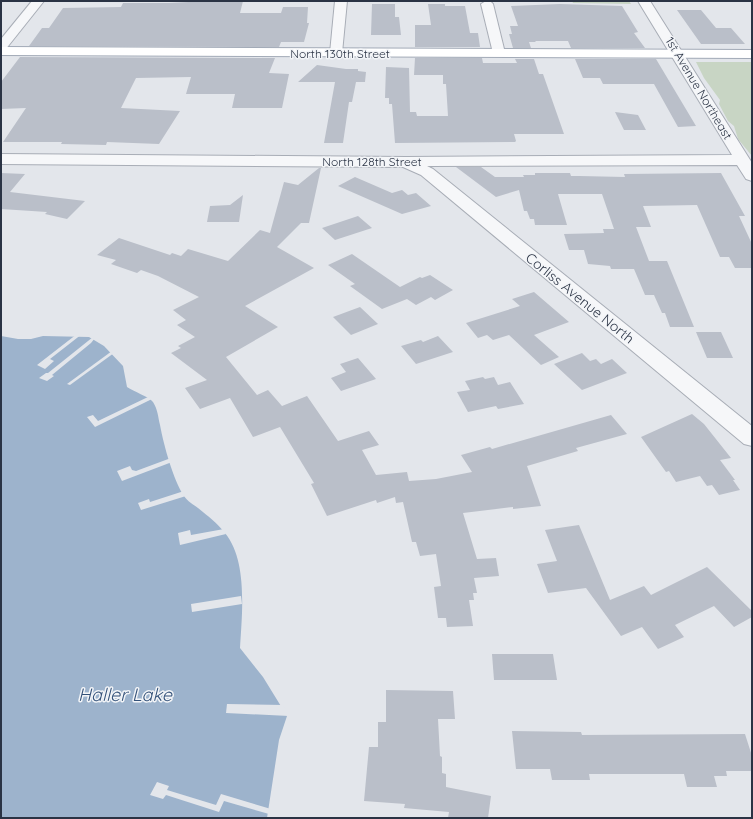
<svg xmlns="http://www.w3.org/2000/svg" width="753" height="819" viewBox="0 0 753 819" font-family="Quicksand,sans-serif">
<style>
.green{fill:#c8d5c4}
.water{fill:#9db3cc}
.pier{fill:#e3e6eb}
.building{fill:#babfc9}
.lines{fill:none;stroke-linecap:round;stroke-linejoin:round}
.minor-casing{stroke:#a8adb6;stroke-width:2}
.major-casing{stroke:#a2aab7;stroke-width:2}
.minor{fill:#f6f7f9;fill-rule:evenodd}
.major{fill:#fff;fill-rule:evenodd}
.labels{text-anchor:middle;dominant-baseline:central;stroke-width:3;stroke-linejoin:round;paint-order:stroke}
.far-street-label{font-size:12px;fill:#2a3344;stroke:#f3f5f8}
.street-label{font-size:14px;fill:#2a3344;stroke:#f3f5f8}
.near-water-label{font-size:18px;font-style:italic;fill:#335179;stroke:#f3f5f8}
</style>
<rect width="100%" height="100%" fill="#e3e6eb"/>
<g class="green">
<polygon points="572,1 629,1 631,4 573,3"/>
<polygon points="696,62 752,62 752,156 738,139 734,126 728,121 719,104 720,100 704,78"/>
</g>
<path class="water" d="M1,336L18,339H31L43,336L89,337L104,346L123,366L127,387C134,392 148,396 153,402C158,410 158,417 160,425C164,446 173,479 184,496C187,501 194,505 198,508C208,516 217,523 225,533C248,561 242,613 240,648L263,677L287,716L279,740L267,818H1Z"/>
<g class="pier">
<polygon points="77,334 82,334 50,359 54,361 45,369 37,365"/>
<polygon points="93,337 95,338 91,343 52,375 54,376 47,381 39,378 46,373 48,373"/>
<polygon points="112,351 114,353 70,385 67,384"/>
<polygon points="148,397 152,399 95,427 87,417 93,415 98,421"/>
<polygon points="171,458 172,462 122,481 117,471 130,466 132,470 136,471"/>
<polygon points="184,491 186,496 141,510 138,503 149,499 150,502"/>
<polygon points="224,529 226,534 180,545 178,533 190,530 191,535"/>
<polygon points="241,596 242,604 192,612 191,604"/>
<polygon points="227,704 283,705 289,716 226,713"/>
<polygon points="157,782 169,786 167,790 216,805 221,794 271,809 269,814 224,801 219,812 166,795 163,799 150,795"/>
</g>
<g class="building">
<polygon points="208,1 243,1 240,13 281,13 283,7 308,7 307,23 309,23 304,42 281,42 279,47 29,46 42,28 49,28 63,8 121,7 123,3 169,3"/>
<polygon points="372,4 395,4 395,17 399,17 401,35 371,35"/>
<polygon points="428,4 445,4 445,6 465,6 470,33 478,33 480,47 415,47 415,25 431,25"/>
<polygon points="560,4 622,6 638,32 634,33 645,48 571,48 568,41 535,41 536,42 529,42 531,48 513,48 509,34 512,34 510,26 518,26 511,6"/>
<polygon points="677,10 701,10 716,28 731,28 745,44 701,44"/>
<polygon points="20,57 275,58 269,73 289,74 282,108 232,108 235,94 186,94 191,77 136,78 121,108 180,111 159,144 107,142 106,145 61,144 62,142 3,142 26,108 1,109 1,82"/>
<polygon points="415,58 482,58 483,63 517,63 515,59 534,59 539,74 543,74 564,134 514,134 516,141 515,142 395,143 392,104 389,104 389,98 385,98 386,67 409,68 410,112 416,112 417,116 448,116 446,84 443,84 443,75 414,75"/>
<polygon points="575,59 656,59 696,126 678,127 654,84 603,84 600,78 583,78"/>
<polygon points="317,65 346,69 358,69 358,71 366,72 365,82 356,82 352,102 349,102 343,143 324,143 335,82 298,82"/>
<polygon points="615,112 638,115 646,130 624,130"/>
<polygon points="456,167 481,167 495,177 524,177 523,175 535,175 535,173 570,173 571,176 579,176 625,177 624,174 721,173 745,216 739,216 752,244 752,268 735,268 729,257 720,257 697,205 643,206 651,227 636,227 649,261 667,261 694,327 670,327 665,313 662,313 654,295 645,295 634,269 611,269 610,266 588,264 584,250 569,250 564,234 604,233 603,229 614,229 602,194 558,194 567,225 535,225 534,219 530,219 527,211 524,211 519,190 496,197"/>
<polygon points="319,168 321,168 309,223 301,223 277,247 314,268 245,306 278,327 226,357 257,395 268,390 282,406 307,396 338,441 369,431 379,445 362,450 376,475 407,472 409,481 436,479 472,472 461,455 490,447 492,449 611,415 627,434 576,448 578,451 527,466 541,506 513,509 513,507 463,513 477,559 496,558 499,576 474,578 477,593 473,593 474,600 469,600 473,626 447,627 446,618 438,618 434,587 441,586 436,554 420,556 416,542 412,542 403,502 396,503 395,497 377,503 376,500 327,516 311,484 314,483 280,427 253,437 230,398 200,409 185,388 207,380 171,353 181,348 178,346 195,337 177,325 186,320 173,310 199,297 158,276 141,270 137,273 111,264 116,260 97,255 119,238 170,255 172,253 181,256 188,249 228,261 260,230 270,233 284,182 298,185"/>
<polygon points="1,173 25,174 10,192 85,201 67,219 45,214 47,212 1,209"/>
<polygon points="355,177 392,193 402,190 408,195 416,193 431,206 402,214 338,186"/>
<polygon points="243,195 239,222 207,222 210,206 230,205"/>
<polygon points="358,216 372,228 335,240 322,228"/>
<polygon points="352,254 400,287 420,277 422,278 430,275 453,290 435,300 431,297 416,305 407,299 382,309 350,286 355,284 328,265"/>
<polygon points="534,292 569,322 534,335 559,357 541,365 509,335 493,340 487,335 478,338 466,323 520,306 512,299"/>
<polygon points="360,307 378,324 351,335 333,317"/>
<polygon points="696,332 721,332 733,358 707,358"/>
<polygon points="438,336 453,352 416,364 401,346 421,340 423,342"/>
<polygon points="582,353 590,361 596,359 601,364 612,359 627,373 582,390 554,364"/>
<polygon points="358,358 376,379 341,391 331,378 346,372 340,364"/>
<polygon points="483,377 485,379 494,377 498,385 510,382 524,404 498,409 496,406 468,412 457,392 470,390 465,381"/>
<polygon points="692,414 704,424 731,458 720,460 735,480 733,480 740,490 719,495 712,485 707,486 700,476 676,482 669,471 666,472 641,437"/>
<polygon points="579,525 610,600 644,586 651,595 707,567 752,611 752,617 734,627 714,606 675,625 684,637 658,649 642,627 621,636 586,588 548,593 537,564 557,561 545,530"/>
<polygon points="492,654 553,654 557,680 494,680"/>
<polygon points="386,690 453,691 455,719 438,719 440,756 442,757 442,773 446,774 446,787 491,796 488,818 448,818 449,812 404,808 405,804 364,801 369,747 378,747 378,722 386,722"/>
<polygon points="512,731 581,732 582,735 745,734 752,756 752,771 726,771 727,776 714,776 717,787 687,787 684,774 589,774 590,780 552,780 550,769 516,769"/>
</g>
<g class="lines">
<defs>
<g id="minor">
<polygon points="32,1 44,1 5,50 1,51 1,39"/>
<polygon points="335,1 347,1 342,53 340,56 332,56 330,53"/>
<polygon points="486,1 491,2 493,4 505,53 503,56 495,56 493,53 481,4"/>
<polygon points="638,1 650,1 752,163 752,181 746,179 737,165 427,166 433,169 752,426 752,446 744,444 421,175 403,167 1,164 1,154 406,157 732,155"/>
</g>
<polygon id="major" points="1,47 752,50 752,58 1,55"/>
</defs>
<use href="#minor" class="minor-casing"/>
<use href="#major" class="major-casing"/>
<use href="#minor" class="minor"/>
<use href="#major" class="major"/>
</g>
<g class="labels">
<g class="far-street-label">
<text x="340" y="53">North 130th Street</text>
<text transform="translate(699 88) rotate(59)">1st Avenue Northeast</text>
<text x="372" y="161">North 128th Street</text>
</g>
<g class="street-label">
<text transform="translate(580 298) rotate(39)">Corliss Avenue North</text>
</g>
<g class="near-water-label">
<text x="125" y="694">Haller Lake</text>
</g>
</g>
<rect width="753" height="819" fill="none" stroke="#2a3344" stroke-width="4"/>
</svg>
